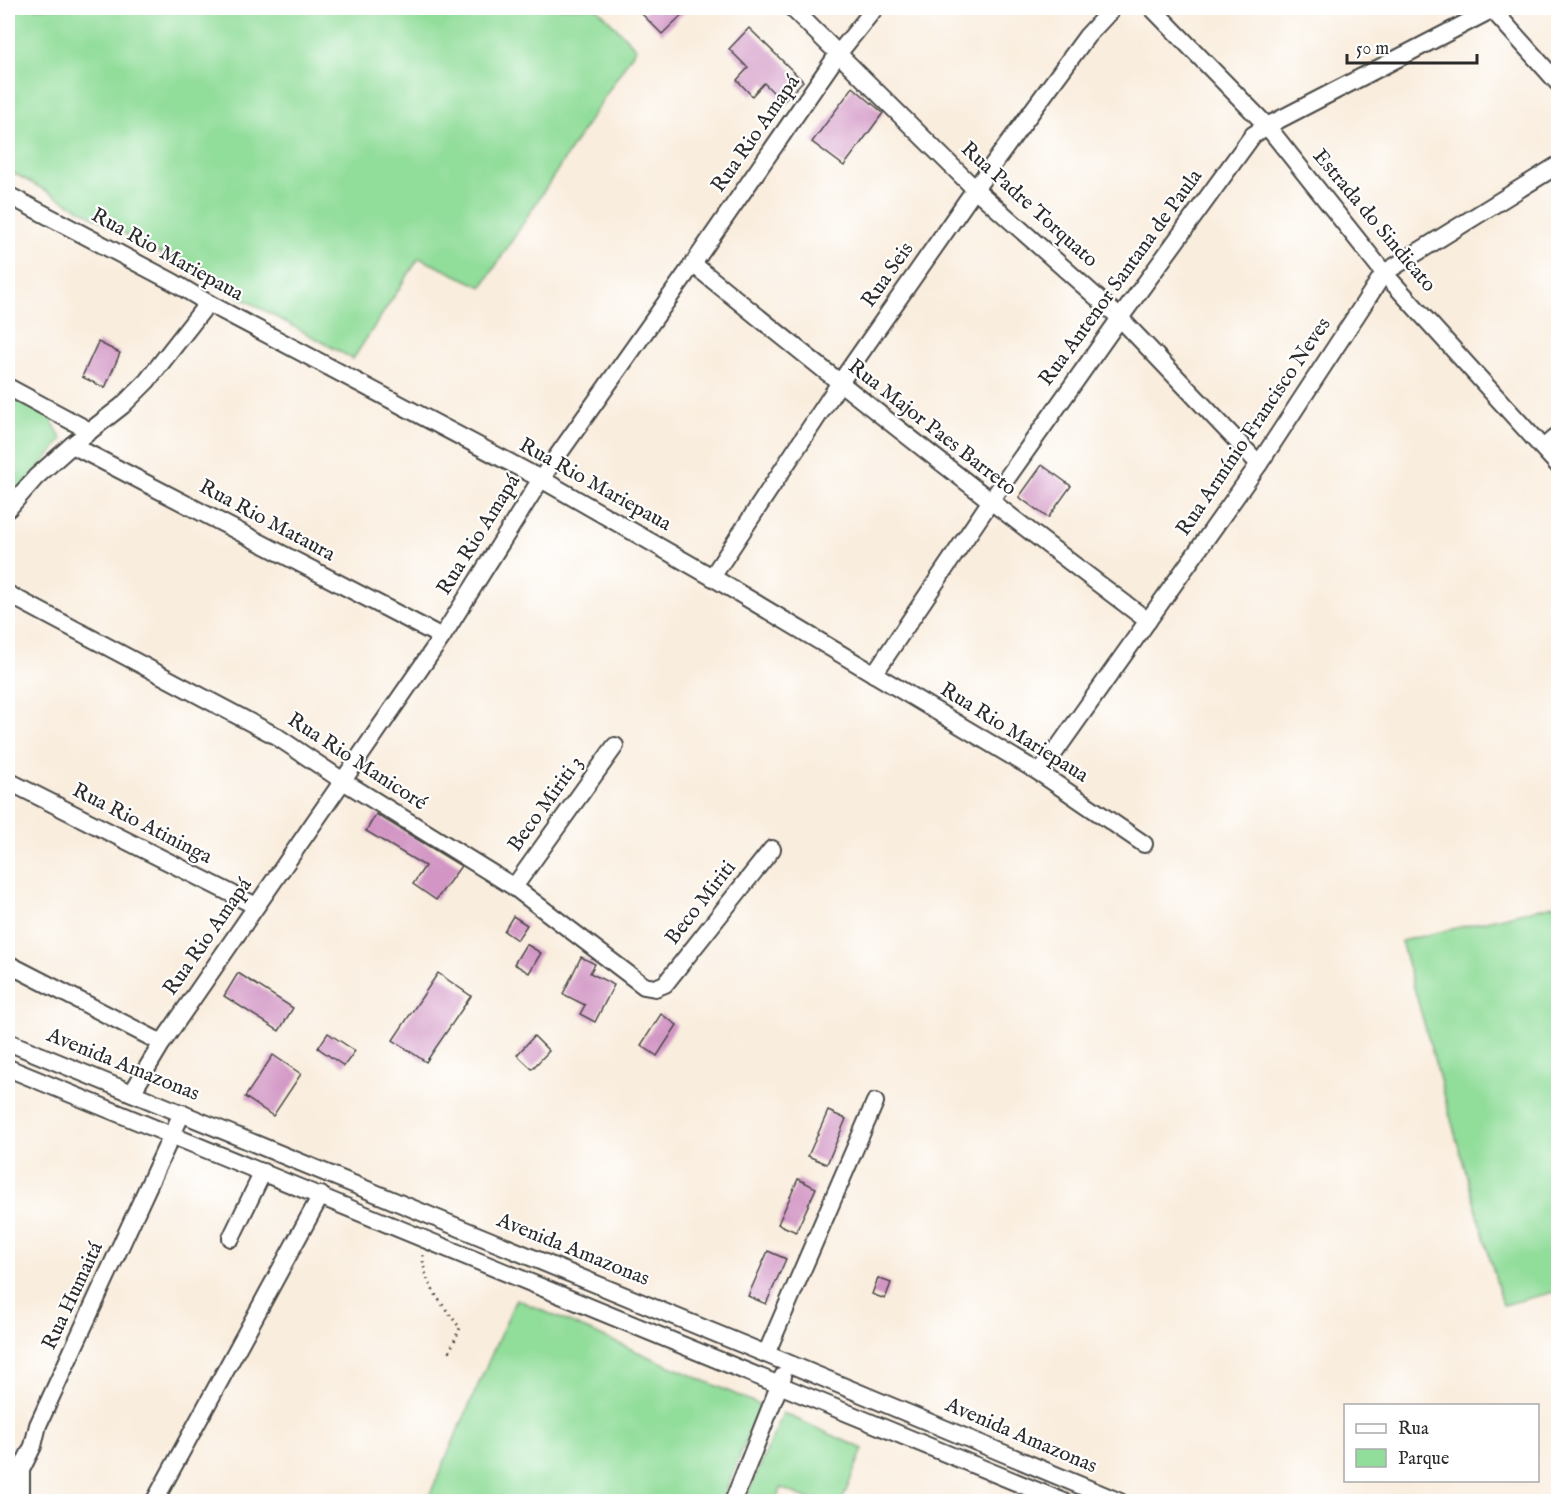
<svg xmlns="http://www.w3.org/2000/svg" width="1566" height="1509" viewBox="0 0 1566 1509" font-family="'IM FELL English',serif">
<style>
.green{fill:#91dd9a;stroke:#5e8462;stroke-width:1.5}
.building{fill:#d295c4}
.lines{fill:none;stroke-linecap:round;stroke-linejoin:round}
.minor-casing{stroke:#4a4846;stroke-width:20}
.path{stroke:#4a4846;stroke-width:3;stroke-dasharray:1.5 4.5;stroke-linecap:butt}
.minor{stroke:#fff;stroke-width:16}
.labels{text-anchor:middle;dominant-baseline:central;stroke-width:4.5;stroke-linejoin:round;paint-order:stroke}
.street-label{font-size:21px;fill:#2b2b2b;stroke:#fff}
</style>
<rect width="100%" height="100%" fill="#fff"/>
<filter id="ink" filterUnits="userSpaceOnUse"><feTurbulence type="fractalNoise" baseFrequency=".0167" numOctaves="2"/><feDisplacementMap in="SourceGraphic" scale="12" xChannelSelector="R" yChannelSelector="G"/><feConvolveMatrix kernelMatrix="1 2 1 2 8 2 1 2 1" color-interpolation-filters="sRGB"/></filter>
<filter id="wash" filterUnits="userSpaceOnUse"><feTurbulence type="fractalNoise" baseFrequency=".008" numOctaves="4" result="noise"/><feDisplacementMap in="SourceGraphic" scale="24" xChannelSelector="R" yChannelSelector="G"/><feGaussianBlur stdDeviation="1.35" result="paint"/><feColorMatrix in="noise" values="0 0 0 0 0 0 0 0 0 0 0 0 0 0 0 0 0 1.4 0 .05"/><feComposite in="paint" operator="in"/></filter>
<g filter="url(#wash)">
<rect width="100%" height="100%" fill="#f9eddd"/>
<g class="green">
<polygon points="8,8 597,8 636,48 482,287 419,258 353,359 8,170"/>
<polygon points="8,395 50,417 62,440 8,505"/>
<polygon points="1558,904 1558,1291 1503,1305 1401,941"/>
<polygon points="516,1299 760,1405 722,1501 427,1501"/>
<polygon points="783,1413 863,1449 842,1501 814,1501 781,1488 776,1501 745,1501"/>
</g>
<g id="blocks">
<g class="building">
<polygon points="649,8 689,8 662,34 642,14"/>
<polygon points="749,28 803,81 783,102 764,83 752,96 737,80 748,68 729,49"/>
<polygon points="853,87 883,113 844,166 812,142"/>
<polygon points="98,342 120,353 105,388 82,377"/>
<polygon points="1042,465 1071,486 1048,518 1019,497"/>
<polygon points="376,814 461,866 436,900 413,884 425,866 366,831"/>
<polygon points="513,916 527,925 517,940 504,931"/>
<polygon points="526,944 541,953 529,973 514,964"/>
<polygon points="581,957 595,964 590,973 614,985 595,1022 580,1014 585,1005 563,994"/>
<polygon points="238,973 293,1008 279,1031 224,996"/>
<polygon points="438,973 471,996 426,1062 393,1040"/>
<polygon points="661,1014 677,1025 657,1056 641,1045"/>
<polygon points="328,1033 355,1051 344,1066 318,1048"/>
<polygon points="534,1036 549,1051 532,1069 517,1055"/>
<polygon points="273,1055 301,1074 273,1116 245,1097"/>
<polygon points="828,1111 846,1119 827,1164 808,1156"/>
<polygon points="798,1179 816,1188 796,1232 778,1224"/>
<polygon points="768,1251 786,1259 766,1304 748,1296"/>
<polygon points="878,1278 891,1283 885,1299 872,1294"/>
</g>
</g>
</g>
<g filter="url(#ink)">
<use href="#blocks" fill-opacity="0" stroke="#4a4846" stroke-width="1.5"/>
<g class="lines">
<defs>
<g id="minor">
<polyline points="792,8 975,189 1120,318 1259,464"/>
<polyline points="1152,8 1267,126 1384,273 1558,465"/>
<polyline points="1491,8 1558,83"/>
<polyline points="8,195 173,282 208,303 541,479 712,577 1040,773 1144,844"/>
<path d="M693,264C842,386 994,505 1148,621"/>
<polyline points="8,387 90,431"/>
<polyline points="72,445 442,637"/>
<polyline points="1543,448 1558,435"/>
<polyline points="8,509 36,477 72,445 122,406 147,381 208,303"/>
<polyline points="712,577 839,384 975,189 1087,36 1113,8"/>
<polyline points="8,594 276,736 343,781 514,887 644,986 655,988 665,984 772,849"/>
<polyline points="874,674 990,502 1120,318 1253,135 1267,126 1495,8"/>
<polyline points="1040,773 1259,464 1384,273 1558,165"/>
<polyline points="8,781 256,906"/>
<polyline points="514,887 615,746"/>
<polyline points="8,964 162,1043"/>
<polyline points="8,1042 766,1354 1120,1502"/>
<polyline points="8,1068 1064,1502"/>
<polyline points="132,1093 162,1043 442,637 541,479 693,264 838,54 875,8"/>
<polyline points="231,1238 263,1172"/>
<polyline points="766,1354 875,1102"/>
<polyline points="21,1502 21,1470 33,1446 38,1425 182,1113"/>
<polyline points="154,1502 321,1195"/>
<polyline points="733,1502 783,1376"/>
</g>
</defs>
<use href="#minor" class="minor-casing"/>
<path class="path" d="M423,1255C422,1283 444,1306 460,1328L448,1355"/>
<use href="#minor" class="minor"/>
</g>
</g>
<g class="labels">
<g class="street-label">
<text transform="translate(756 134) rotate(-55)">Rua Rio Amapá</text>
<text transform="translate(1029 205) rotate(42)">Rua Padre Torquato</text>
<text transform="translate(1374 221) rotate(50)">Estrada do Sindicato</text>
<text transform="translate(167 255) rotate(29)">Rua Rio Mariepaua</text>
<text transform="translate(888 275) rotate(-55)">Rua Seis</text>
<text transform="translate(1121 278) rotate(-54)">Rua Antenor Santana de Paula</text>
<text transform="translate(1254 427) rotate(-56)">Rua Armínio Francisco Neves</text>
<text transform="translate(932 428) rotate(38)">Rua Major Paes Barreto</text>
<text transform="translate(595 485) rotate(29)">Rua Rio Mariepaua</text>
<text transform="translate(267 521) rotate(28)">Rua Rio Mataura</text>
<text transform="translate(479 535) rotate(-58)">Rua Rio Amapá</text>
<text transform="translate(1014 733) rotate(32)">Rua Rio Mariepaua</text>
<text transform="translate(357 762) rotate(33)">Rua Rio Manicoré</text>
<text transform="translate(546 804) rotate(-54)">Beco Miriti 3</text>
<text transform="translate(142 824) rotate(27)">Rua Rio Atininga</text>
<text transform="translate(701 903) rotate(-52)">Beco Miriti</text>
<text transform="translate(208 937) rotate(-55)">Rua Rio Amapá</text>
<text transform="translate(123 1065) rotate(22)">Avenida Amazonas</text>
<text transform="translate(573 1250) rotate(22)">Avenida Amazonas</text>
<text transform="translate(73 1296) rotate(-65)">Rua Humaitá</text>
<text transform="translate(1021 1436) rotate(23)">Avenida Amazonas</text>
</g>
</g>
<rect width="1566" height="1509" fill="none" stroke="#fff" stroke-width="30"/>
<rect x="1344" y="1404" width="195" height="78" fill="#ffffff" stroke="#aaaaaa" stroke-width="1.5"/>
<rect x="1356" y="1424" width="30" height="9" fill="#ffffff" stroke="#aaaaaa" stroke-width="1.5"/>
<text x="1398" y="1434" font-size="18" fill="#2b2b2b">Rua</text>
<rect x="1356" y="1449" width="30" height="18" fill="#91dd9a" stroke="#aaaaaa" stroke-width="1.5"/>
<text x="1398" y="1464" font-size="18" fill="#2b2b2b">Parque</text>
<path d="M1347 54v9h130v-9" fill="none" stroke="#2b2b2b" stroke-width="3"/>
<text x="1356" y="54" font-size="18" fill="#2b2b2b" stroke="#ffffff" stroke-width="4.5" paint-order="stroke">50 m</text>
</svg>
